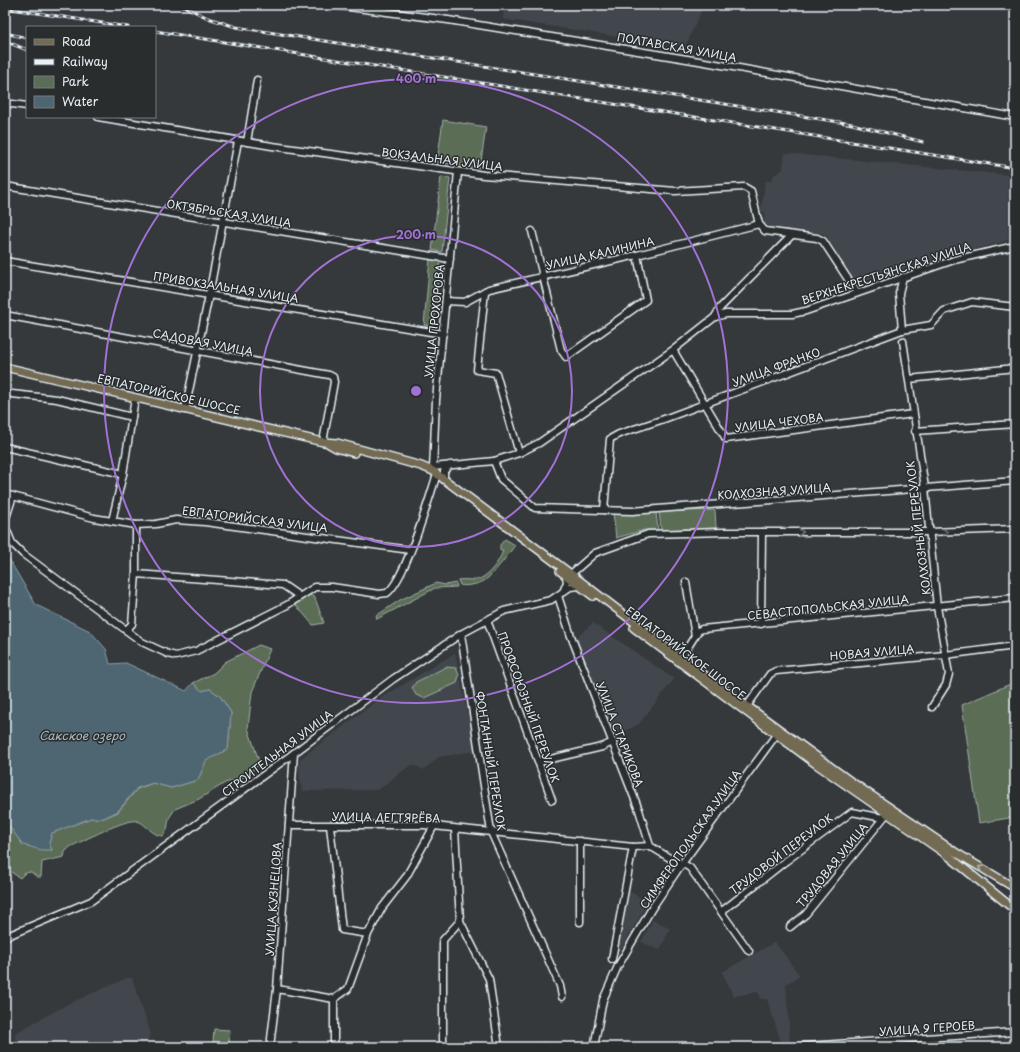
<svg xmlns="http://www.w3.org/2000/svg" width="1020" height="1052" viewBox="0 0 1020 1052" font-family="'Playpen Sans',sans-serif">
<style>
.built{fill:#42474d}
.green{fill:#5b6d57;stroke:#a2afa8}
.water{fill:#4d6672;stroke:#8b9ea8}
.lines{fill:none;stroke-linecap:round;stroke-linejoin:round}
.minor-casing{stroke:#e8f1f8;stroke-width:9}
.major-casing{stroke:#e8f1f8;stroke-width:10}
.minor{stroke:#2a2d2e;stroke-width:6}
.major{stroke:#736b52;stroke-width:7}
.rail-casing{stroke:#e8f1f8;stroke-width:3}
.rail{stroke:#2a2d2e;stroke-width:1.5;stroke-dasharray:4.5;stroke-linecap:butt}
.oneway{stroke:#6c7275}
.oneway2{stroke:#b9bbb6}
.ring{fill:none;stroke:#a171d3;stroke-width:2}
.labels{text-anchor:middle;dominant-baseline:central;stroke-width:3;stroke-linejoin:round;paint-order:stroke}
.street-label{font-size:11px;fill:#e8f1f8;stroke:#2a2d2e}
.water-label{font-size:12px;font-style:italic;fill:#aab9c2;stroke:#2a2d2e}
.centre{fill:#a171d3;stroke:#2a2d2e;stroke-width:2}
.ring-label{font-size:12px;text-anchor:middle;font-weight:bold;fill:#a171d3;stroke:#2a2d2e;stroke-width:3;stroke-linejoin:round;paint-order:stroke}
</style>
<rect width="100%" height="100%" fill="#35393c"/>
<filter id="ink" filterUnits="userSpaceOnUse"><feTurbulence type="fractalNoise" baseFrequency=".025" numOctaves="2"/><feDisplacementMap in="SourceGraphic" scale="8" xChannelSelector="R" yChannelSelector="G"/><feConvolveMatrix kernelMatrix="1 2 1 2 8 2 1 2 1" color-interpolation-filters="sRGB"/></filter>
<g filter="url(#ink)">
<g class="built">
<polygon points="504,5 704,5 685,47 503,19"/>
<polygon points="785,153 1008,175 1008,240 856,283 825,234 775,230 764,223 765,212 761,211 765,181 771,181 773,176 783,169"/>
<polygon points="593,623 674,679 639,724 615,736 576,638"/>
<polygon points="455,653 475,751 439,757 423,770 414,765 409,766 378,790 302,791 299,773 300,759 378,700"/>
<polygon points="627,890 648,902 620,951 615,950"/>
<polygon points="653,920 670,929 660,950 641,942"/>
<polygon points="775,942 800,976 786,984 790,1041 781,1042 767,999 761,999 758,992 733,996 722,972"/>
<polygon points="127,978 132,978 151,1034 145,1046 16,1047 15,1033 68,1004"/>
</g>
<g class="green">
<polygon points="443,120 486,127 480,168 437,162"/>
<polygon points="441,177 450,178 442,252 432,250"/>
<polygon points="430,258 440,260 434,326 424,325"/>
<polygon points="715,510 716,528 661,530 659,512"/>
<polygon points="656,512 658,530 644,530 616,538 613,513"/>
<path d="M505,539L515,545C510,553 491,577 484,581C479,584 465,587 460,585L458,580C464,579 469,580 475,580C487,579 500,561 503,550H500V545Z"/>
<polygon points="436,583 445,585 456,583 457,587 435,588 377,619 376,616 400,600"/>
<polygon points="309,594 315,598 324,623 313,625 295,604"/>
<path d="M259,645L270,649L252,692L248,728L260,764L246,776L225,783L199,799L175,809L169,818L167,830L163,836C152,836 146,823 137,821C126,818 81,842 70,847L65,852L64,857L42,862L41,877H37L31,872L25,873L20,878L11,872L5,873V825H9L23,845L52,850L49,843L52,833L91,818H104L118,812L137,789L153,783L171,788L198,780L206,761L228,749L231,713L220,696L210,689L202,691L193,683L214,673L225,662Z"/>
<polygon points="446,667 456,668 459,675 457,683 424,698 416,695 412,688 416,682"/>
<polygon points="1015,682 1015,817 979,823 962,705"/>
<polygon points="214,1029 230,1030 229,1043 213,1042"/>
</g>
<polygon class="water" points="7,556 36,605 90,631 106,649 110,664 126,663 186,691 193,683 202,691 210,689 220,696 231,713 228,749 206,761 198,780 171,788 153,783 137,788 118,811 104,818 91,818 52,833 49,843 52,850 42,850 23,845 9,826 5,825 5,557"/>
<g class="lines">
<defs>
<g id="minor">
<polyline points="334,5 448,20 699,61 1015,117"/>
<polyline points="5,103 27,106"/>
<polyline points="98,117 272,146 484,175 675,191 744,187 751,191 759,224 765,231 817,238 823,241 857,293"/>
<polyline points="247,142 257,80"/>
<polyline points="5,186 450,259"/>
<polyline points="532,231 561,350 566,357 646,300 637,255"/>
<polyline points="5,261 443,334"/>
<polyline points="485,291 477,370 496,373 519,453"/>
<polyline points="446,301 465,302 489,289 637,255 759,224"/>
<polyline points="5,315 329,375 333,377 334,382 323,442"/>
<polyline points="715,317 720,308 792,235"/>
<polyline points="902,330 899,293 903,277"/>
<polyline points="903,341 925,488 937,607 949,674 946,685 932,707"/>
<polyline points="673,350 726,439 913,414"/>
<polyline points="909,379 1015,368"/>
<polyline points="12,394 57,399 132,417"/>
<polyline points="185,410 209,295 238,141"/>
<polyline points="915,431 1015,424"/>
<polyline points="5,447 123,474"/>
<polyline points="494,461 501,479 535,508 632,511 1015,481"/>
<polyline points="433,467 494,461 519,453 539,443 673,350 715,317 726,314 792,314 806,311 954,260 1015,246"/>
<polyline points="433,470 436,400 458,172"/>
<polyline points="444,480 444,471 450,465"/>
<polyline points="5,494 94,518 136,525 156,524 176,520 205,522 410,550"/>
<polyline points="604,510 610,439 619,434 664,419 902,330 931,325 944,311 972,302 1015,307"/>
<polyline points="5,521 13,496"/>
<polyline points="112,521 123,474 135,398"/>
<path d="M5,526L12,543L23,554L142,642L168,654L176,656L196,651L287,605L315,587H332L379,594L387,593C405,580 428,502 436,477"/>
<polyline points="136,574 283,585 299,596"/>
<polyline points="571,574 595,553 648,534 724,532 929,532 1015,529"/>
<polyline points="686,582 695,636"/>
<polyline points="563,592 567,582 566,576"/>
<polyline points="558,596 571,636 639,810 650,846 681,865"/>
<polyline points="487,620 552,800"/>
<polyline points="761,624 762,532"/>
<polyline points="126,630 132,624 136,574 136,525"/>
<polyline points="461,634 491,832 560,986 562,997"/>
<polyline points="681,658 698,631 702,629 1015,598"/>
<polyline points="747,706 770,674 776,671 945,655 1015,646"/>
<polyline points="538,762 602,747 613,742"/>
<polyline points="289,825 424,825 633,847 650,846"/>
<polyline points="330,826 342,930 368,934"/>
<polyline points="455,829 460,921 489,979 499,1047"/>
<polyline points="682,863 690,868 749,951"/>
<polyline points="722,911 786,861 852,812 883,818"/>
<polyline points="580,922 580,841"/>
<polyline points="790,927 806,914 885,816"/>
<polyline points="5,937 91,901 294,753 393,679 461,634 504,611 551,600 570,587 579,586"/>
<polyline points="612,959 633,847"/>
<polyline points="277,989 334,999"/>
<polyline points="334,999 348,989 368,934 382,908 406,877 434,826"/>
<polyline points="270,1047 277,989 294,753"/>
<polyline points="334,1047 334,999"/>
<polyline points="443,1047 443,940 460,921"/>
<polyline points="543,1047 544,1047"/>
<polyline points="594,1047 603,1000 618,966 652,908 681,865 776,735"/>
<polyline points="792,1047 1015,1032"/>
</g>
<g id="major">
<polyline points="5,367 323,442 337,443 421,466 433,471 571,574 681,658 853,783 955,852 1015,888"/>
<polyline points="329,444 336,448 354,453"/>
<polyline points="560,571 593,596"/>
<polyline points="634,628 816,764 950,857 1015,910"/>
</g>
</defs>
<use href="#minor" class="minor-casing"/>
<use href="#major" class="major-casing"/>
<use href="#minor" class="minor"/>
<use href="#major" class="major"/>
<defs>
<g id="rail">
<polyline points="181,5 208,18 236,27 852,124 923,142"/>
<polyline points="5,8 128,27"/>
<polyline points="155,31 1015,168"/>
<polyline points="5,33 27,38"/>
<polyline points="5,41 27,50"/>
</g>
</defs>
<use href="#rail" class="rail-casing"/>
<use href="#rail" class="rail"/>
</g>
<defs><path id="oneway-chevron" d="M-2-3.5L2.5 0L-2 3.5" fill="none" stroke-width="1.6" stroke-linecap="round" stroke-linejoin="round"/></defs>
<g class="oneway">
<use href="#oneway-chevron" transform="translate(801 532)"/>
<use href="#oneway-chevron" transform="translate(945 532) rotate(-2)"/>
</g>
<use class="oneway2" href="#oneway-chevron" transform="translate(981 868) rotate(-149)"/>
</g>
<g class="ring">
<circle cx="416" cy="391" r="156"/>
<circle cx="416" cy="391" r="312"/>
</g>
<g class="labels">
<g class="street-label">
<text transform="translate(677 47) rotate(10)">ПОЛТАВСКАЯ УЛИЦА</text>
<text transform="translate(442 159) rotate(7)">ВОКЗАЛЬНАЯ УЛИЦА</text>
<text transform="translate(229 213) rotate(9)">ОКТЯБРЬСКАЯ УЛИЦА</text>
<text transform="translate(600 253) rotate(-13)">УЛИЦА КАЛИНИНА</text>
<text transform="translate(886 273) rotate(-18)">ВЕРХНЕКРЕСТЬЯНСКАЯ УЛИЦА</text>
<text transform="translate(226 287) rotate(9)">ПРИВОКЗАЛЬНАЯ УЛИЦА</text>
<text transform="translate(434 321) rotate(-84)">УЛИЦА ПРОХОРОВА</text>
<text transform="translate(203 342) rotate(11)">САДОВАЯ УЛИЦА</text>
<text transform="translate(776 367) rotate(-20)">УЛИЦА ФРАНКО</text>
<text transform="translate(169 394) rotate(13)">ЕВПАТОРИЙСКОЕ ШОССЕ</text>
<text transform="translate(779 422) rotate(-7)">УЛИЦА ЧЕХОВА</text>
<text transform="translate(774 491) rotate(-4)">КОЛХОЗНАЯ УЛИЦА</text>
<text transform="translate(255 519) rotate(7)">ЕВПАТОРИЙСКАЯ УЛИЦА</text>
<text transform="translate(918 528) rotate(-97)">КОЛХОЗНЫЙ ПЕРЕУЛОК</text>
<text transform="translate(828 607) rotate(-6)">СЕВАСТОПОЛЬСКАЯ УЛИЦА</text>
<text transform="translate(872 652) rotate(-5)">НОВАЯ УЛИЦА</text>
<text transform="translate(686 653) rotate(37)">ЕВПАТОРИЙСКОЕ ШОССЕ</text>
<text transform="translate(529 707) rotate(70)">ПРОФСОЮЗНЫЙ ПЕРЕУЛОК</text>
<text transform="translate(620 734) rotate(69)">УЛИЦА СТАРИКОВА</text>
<text transform="translate(277 753) rotate(-37)">СТРОИТЕЛЬНАЯ УЛИЦА</text>
<text transform="translate(491 761) rotate(81)">ФОНТАННЫЙ ПЕРЕУЛОК</text>
<text transform="translate(386 817) rotate(1)">УЛИЦА ДЕГТЯРЁВА</text>
<text transform="translate(690 839) rotate(-55)">СИМФЕРОПОЛЬСКАЯ УЛИЦА</text>
<text transform="translate(781 854) rotate(-37)">ТРУДОВОЙ ПЕРЕУЛОК</text>
<text transform="translate(832 865) rotate(-51)">ТРУДОВАЯ УЛИЦА</text>
<text transform="translate(273 899) rotate(-86)">УЛИЦА КУЗНЕЦОВА</text>
<text transform="translate(927 1028) rotate(-4)">УЛИЦА 9 ГЕРОЕВ</text>
</g>
<g class="water-label">
<text x="82" y="735">Сакское озеро</text>
</g>
</g>
<circle cx="416" cy="391" r="6" class="centre"/>
<g class="ring-label">
<text x="416" y="83">400 m</text>
<text x="416" y="239">200 m</text>
</g>
<rect width="1020" height="1052" fill="none" stroke="#2a2d2e" stroke-width="20"/>
<rect x="10" y="10" width="1000" height="1032" fill="none" stroke="#e8f1f8" stroke-width="1.5" filter="url(#ink)"/>
<rect x="26" y="26" width="130" height="92" fill="#2a2d2e" stroke="#767b7f"/>
<rect x="34" y="39" width="20" height="6" fill="#736b52" stroke="#767b7f"/>
<text x="62" y="46" font-size="12" fill="#e8f1f8">Road</text>
<rect x="34" y="59" width="20" height="6" fill="#e8f1f8" stroke="#767b7f"/>
<text x="62" y="66" font-size="12" fill="#e8f1f8">Railway</text>
<rect x="34" y="76" width="20" height="12" fill="#5b6d57" stroke="#767b7f"/>
<text x="62" y="86" font-size="12" fill="#e8f1f8">Park</text>
<rect x="34" y="96" width="20" height="12" fill="#4d6672" stroke="#767b7f"/>
<text x="62" y="106" font-size="12" fill="#e8f1f8">Water</text>
</svg>
